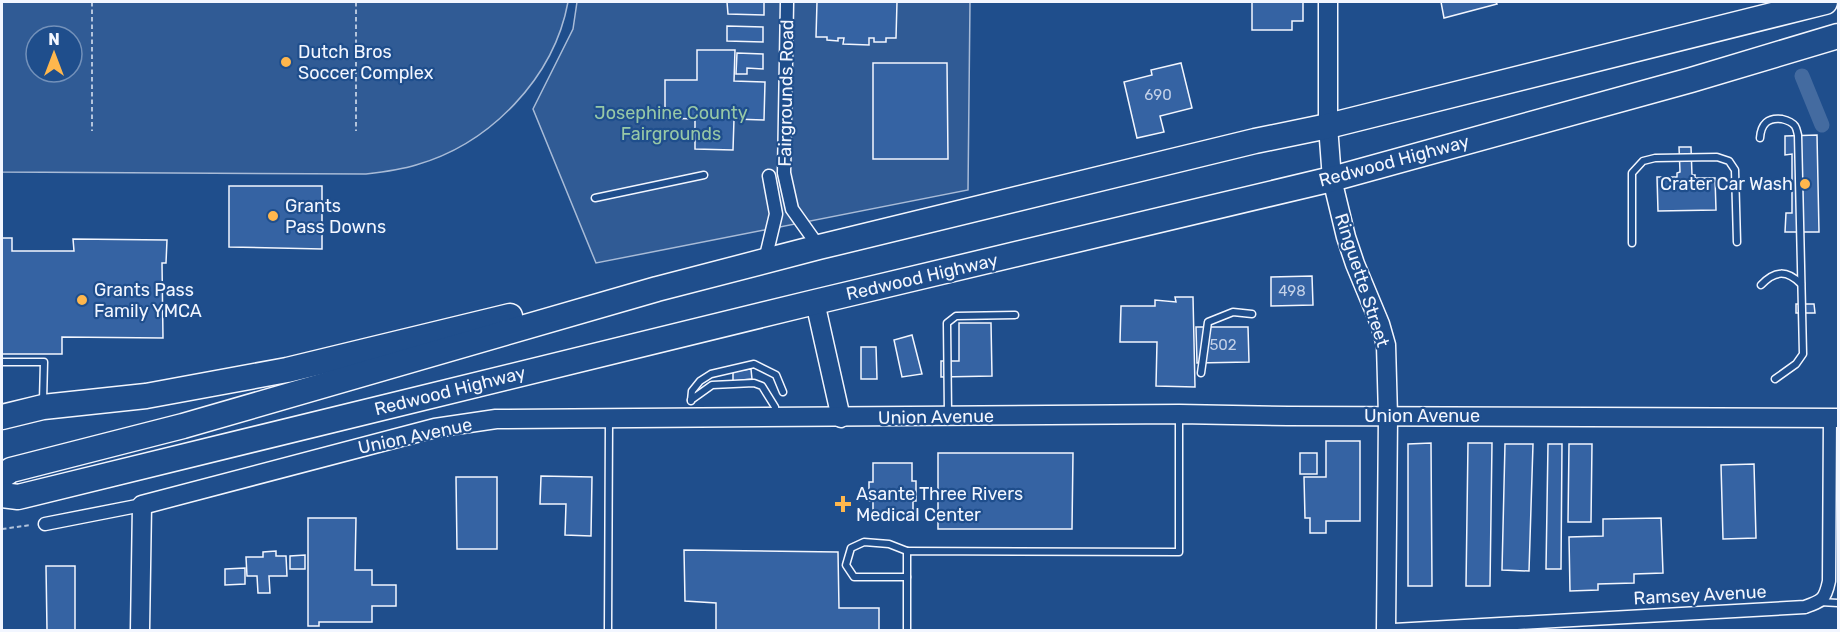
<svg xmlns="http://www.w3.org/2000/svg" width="1840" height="632" viewBox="0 0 1840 632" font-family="Rubik,sans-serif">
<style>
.green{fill:#305b95;stroke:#a8bbd7;stroke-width:1.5;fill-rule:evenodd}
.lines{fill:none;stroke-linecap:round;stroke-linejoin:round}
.canal{stroke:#446ba0;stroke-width:15}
.building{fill:#3563a3;stroke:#f2f6ff;stroke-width:1.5}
.lane-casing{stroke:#f2f6ff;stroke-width:9}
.street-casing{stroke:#f2f6ff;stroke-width:15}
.secondary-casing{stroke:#f2f6ff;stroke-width:21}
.highway-casing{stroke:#f2f6ff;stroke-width:27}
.path{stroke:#b3c4dc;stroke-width:2;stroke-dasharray:4.5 3;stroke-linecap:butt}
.lane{stroke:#1f4e8c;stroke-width:6}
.street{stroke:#1f4e8c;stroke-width:12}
.secondary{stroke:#1f4e8c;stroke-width:18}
.highway{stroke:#1f4e8c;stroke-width:24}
.poi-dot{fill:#ffb74d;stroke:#1f4e8c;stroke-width:2}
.labels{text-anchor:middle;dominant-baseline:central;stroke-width:4.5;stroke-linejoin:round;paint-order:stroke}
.number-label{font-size:15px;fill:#c3d1e8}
.poi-label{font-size:18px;fill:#f2f6ff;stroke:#1f4e8c;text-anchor:start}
.street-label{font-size:18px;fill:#f2f6ff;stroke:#1f4e8c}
.park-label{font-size:18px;fill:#97c8a6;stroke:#1f4e8c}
</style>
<rect width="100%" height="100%" fill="#1f4e8c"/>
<g class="green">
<path d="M2,2H568C554,78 490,144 416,165C400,170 383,172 366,174L2,172ZM36,36H72V72H36Z"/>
<polygon points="577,2 970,2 968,190 596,263 533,109 573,29"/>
</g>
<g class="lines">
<polyline class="canal" points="1802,76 1822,125"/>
</g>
<g class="building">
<polygon points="727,2 764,2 764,15 728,14"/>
<polygon points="817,2 897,2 896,38 886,38 886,42 874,42 874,38 869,38 869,45 843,44 844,38 838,38 838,41 827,40 827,37 816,37"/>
<polygon points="1252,2 1303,2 1303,21 1292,21 1292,30 1252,30"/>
<polygon points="1441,2 1496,2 1497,4 1444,18"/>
<polygon points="727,26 763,27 763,42 727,41"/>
<polygon points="697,50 735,50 734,81 765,82 764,120 734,119 733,150 695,149 695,119 665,118 665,80 697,80"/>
<polygon points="737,53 763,54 763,69 747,68 747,74 736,74"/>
<polygon points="873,63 947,63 948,159 873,159"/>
<polygon points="1181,63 1192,108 1160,116 1164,132 1137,138 1124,82 1152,75 1151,70"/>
<polygon points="1817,135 1819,232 1785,232 1786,213 1792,213 1792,154 1785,155 1785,136"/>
<polygon points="1679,147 1691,147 1692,175 1695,175 1695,178 1715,178 1716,210 1658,211 1657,177 1677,177 1677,173 1680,172"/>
<polygon points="229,186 322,186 322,249 229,247"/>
<polygon points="2,238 12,238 12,251 74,251 73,239 167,240 166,263 162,263 163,338 62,337 62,354 2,354"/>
<polygon points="1312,276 1313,305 1271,306 1271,277"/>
<polygon points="1175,297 1193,297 1195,387 1156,386 1157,342 1120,342 1121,306 1155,306 1155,300 1176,302"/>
<polygon points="1796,304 1814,304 1815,313 1796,313"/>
<polygon points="959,323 991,323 992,376 941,377 941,361 959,361"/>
<polygon points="1196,327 1248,327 1249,362 1197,363"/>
<polygon points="912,335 922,374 902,377 894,340"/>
<polygon points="861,347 876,347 877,379 861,379"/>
<polygon points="751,369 752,379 733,381 733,371"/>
<polygon points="1326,441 1360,441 1360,521 1326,521 1326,533 1310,533 1310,518 1305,518 1304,477 1326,477"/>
<polygon points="1431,443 1432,586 1408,586 1408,444"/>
<polygon points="1468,443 1492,443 1490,586 1466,586"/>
<polygon points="1505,444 1533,444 1529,571 1502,570"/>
<polygon points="1548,444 1562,444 1561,569 1546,569"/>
<polygon points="1569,444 1592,444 1591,522 1568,522"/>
<polygon points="938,453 1073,453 1072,529 938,529"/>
<rect x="1300" y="453" width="17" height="21"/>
<polygon points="873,463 912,463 912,481 916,481 916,501 913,501 913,519 873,519 873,501 869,501 869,482 873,482"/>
<polygon points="1754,464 1756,538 1723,539 1721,465"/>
<polygon points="541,476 592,477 591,536 565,535 566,504 540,504"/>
<polygon points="456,477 497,477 497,549 457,549"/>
<polygon points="308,518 356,518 355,570 372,570 372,585 396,585 396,606 372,606 372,622 319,622 319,626 308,626"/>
<polygon points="1661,518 1663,573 1634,574 1634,583 1598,584 1598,590 1570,591 1569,537 1603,536 1603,519"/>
<polygon points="684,550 838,552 839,608 879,608 879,630 716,630 716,603 685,601"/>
<polygon points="276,551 276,556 286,556 287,576 269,576 270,593 258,593 257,576 247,576 246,557 263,557 263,552"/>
<polygon points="305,555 305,569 290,569 290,556"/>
<polygon points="46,566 75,566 75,630 47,630"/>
<polygon points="245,568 245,584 225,585 225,569"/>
</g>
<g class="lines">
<defs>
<g id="lane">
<path d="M1760,138C1761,124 1768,117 1782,119C1786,120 1792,122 1795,126C1797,129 1797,132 1798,135L1803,354L1796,364L1775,379"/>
<polyline points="595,198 704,175"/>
<polyline points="1632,243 1632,173 1643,161 1655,158 1717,157 1729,161 1735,170 1737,242"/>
<path d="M1761,285C1775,270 1787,270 1801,284"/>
<polyline points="2,362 44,362 43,401"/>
<polyline points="1201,373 1208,322 1233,312 1252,314"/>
<polyline points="691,400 712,385 754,383 762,386 775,407"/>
<polyline points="691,401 692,391 700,381 711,374 754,364 776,375 783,392"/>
<polyline points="948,414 947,323 956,316 1015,315"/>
<polyline points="907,551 889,544 864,542 851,548 846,565 854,577 907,577"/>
<polyline points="1820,602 1838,603"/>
<polyline points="608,630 609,421"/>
<polyline points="907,630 907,551 1179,552 1179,415"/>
</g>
<g id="street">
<polyline points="787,2 784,173 792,209 819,247"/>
<polyline points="765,260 776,214 769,176"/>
<polyline points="45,524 142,505"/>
<path d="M1394,630L1805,607C1822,601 1825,600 1829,581L1830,418"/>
</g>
<g id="secondary">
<polyline points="1328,2 1328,126 1332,179 1346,237 1355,264 1380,324 1386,345 1388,416 1386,630"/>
<polyline points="815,302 841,418"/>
<polyline points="140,630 142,505 435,428 496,419 1179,414 1288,416 1838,418"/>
</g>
<g id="highway">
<polyline points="2,417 43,407 146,396 287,370 510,316"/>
<polyline points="2,476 11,470 183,426 657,289 819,247 1255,141 1328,126 1825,2"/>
<polyline points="2,495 18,497 815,302 1332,179 1691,80 1838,36"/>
</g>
</defs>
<use href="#lane" class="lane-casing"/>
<use href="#street" class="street-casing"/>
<use href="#secondary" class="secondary-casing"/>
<use href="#highway" class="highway-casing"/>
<g class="path">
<polyline points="92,2 92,131"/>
<polyline points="356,2 356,131"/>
<polyline points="2,529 31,525"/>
</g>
<use href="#lane" class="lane"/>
<use href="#street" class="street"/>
<use href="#secondary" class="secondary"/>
<use href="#highway" class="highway"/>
</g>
<g class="poi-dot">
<circle cx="286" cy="62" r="6"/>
<circle cx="1805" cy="184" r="6"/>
<circle cx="273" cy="216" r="6"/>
<circle cx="82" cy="300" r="6"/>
<path d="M840 495h6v6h6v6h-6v6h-6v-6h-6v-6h6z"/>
</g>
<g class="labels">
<g class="number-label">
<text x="1158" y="95">690</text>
<text x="1292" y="291">498</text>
<text x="1223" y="345">502</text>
</g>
<g class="poi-label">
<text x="298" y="52">Dutch Bros<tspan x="298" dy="21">Soccer Complex</tspan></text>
<text x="1793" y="184" text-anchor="end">Crater Car Wash</text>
<text x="285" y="206">Grants<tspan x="285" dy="21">Pass Downs</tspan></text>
<text x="94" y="290">Grants Pass<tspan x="94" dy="21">Family YMCA</tspan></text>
<text x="856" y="494">Asante Three Rivers<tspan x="856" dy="21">Medical Center</tspan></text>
</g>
<g class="street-label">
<text transform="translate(786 93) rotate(-89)">Fairgrounds Road</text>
<text transform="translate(1394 161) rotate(-15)">Redwood Highway</text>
<text transform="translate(922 277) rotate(-13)">Redwood Highway</text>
<text transform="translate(1362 280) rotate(72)">Ringuette Street</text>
<text transform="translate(450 391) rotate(-14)">Redwood Highway</text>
<text x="1422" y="416">Union Avenue</text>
<text transform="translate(936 417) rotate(-1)">Union Avenue</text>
<text transform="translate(415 436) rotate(-12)">Union Avenue</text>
<text transform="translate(1700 595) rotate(-3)">Ramsey Avenue</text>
</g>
<g class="park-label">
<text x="671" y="113">Josephine County<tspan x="671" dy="21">Fairgrounds</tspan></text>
</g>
</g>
<rect width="1840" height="632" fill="none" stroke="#f2f6ff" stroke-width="6"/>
<g transform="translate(54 54)"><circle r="28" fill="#1f4e8c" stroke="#7391ba" stroke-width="1.5"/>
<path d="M0-4.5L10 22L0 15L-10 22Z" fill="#ffb74d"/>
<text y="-9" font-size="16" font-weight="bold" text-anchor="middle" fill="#f2f6ff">N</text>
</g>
</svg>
